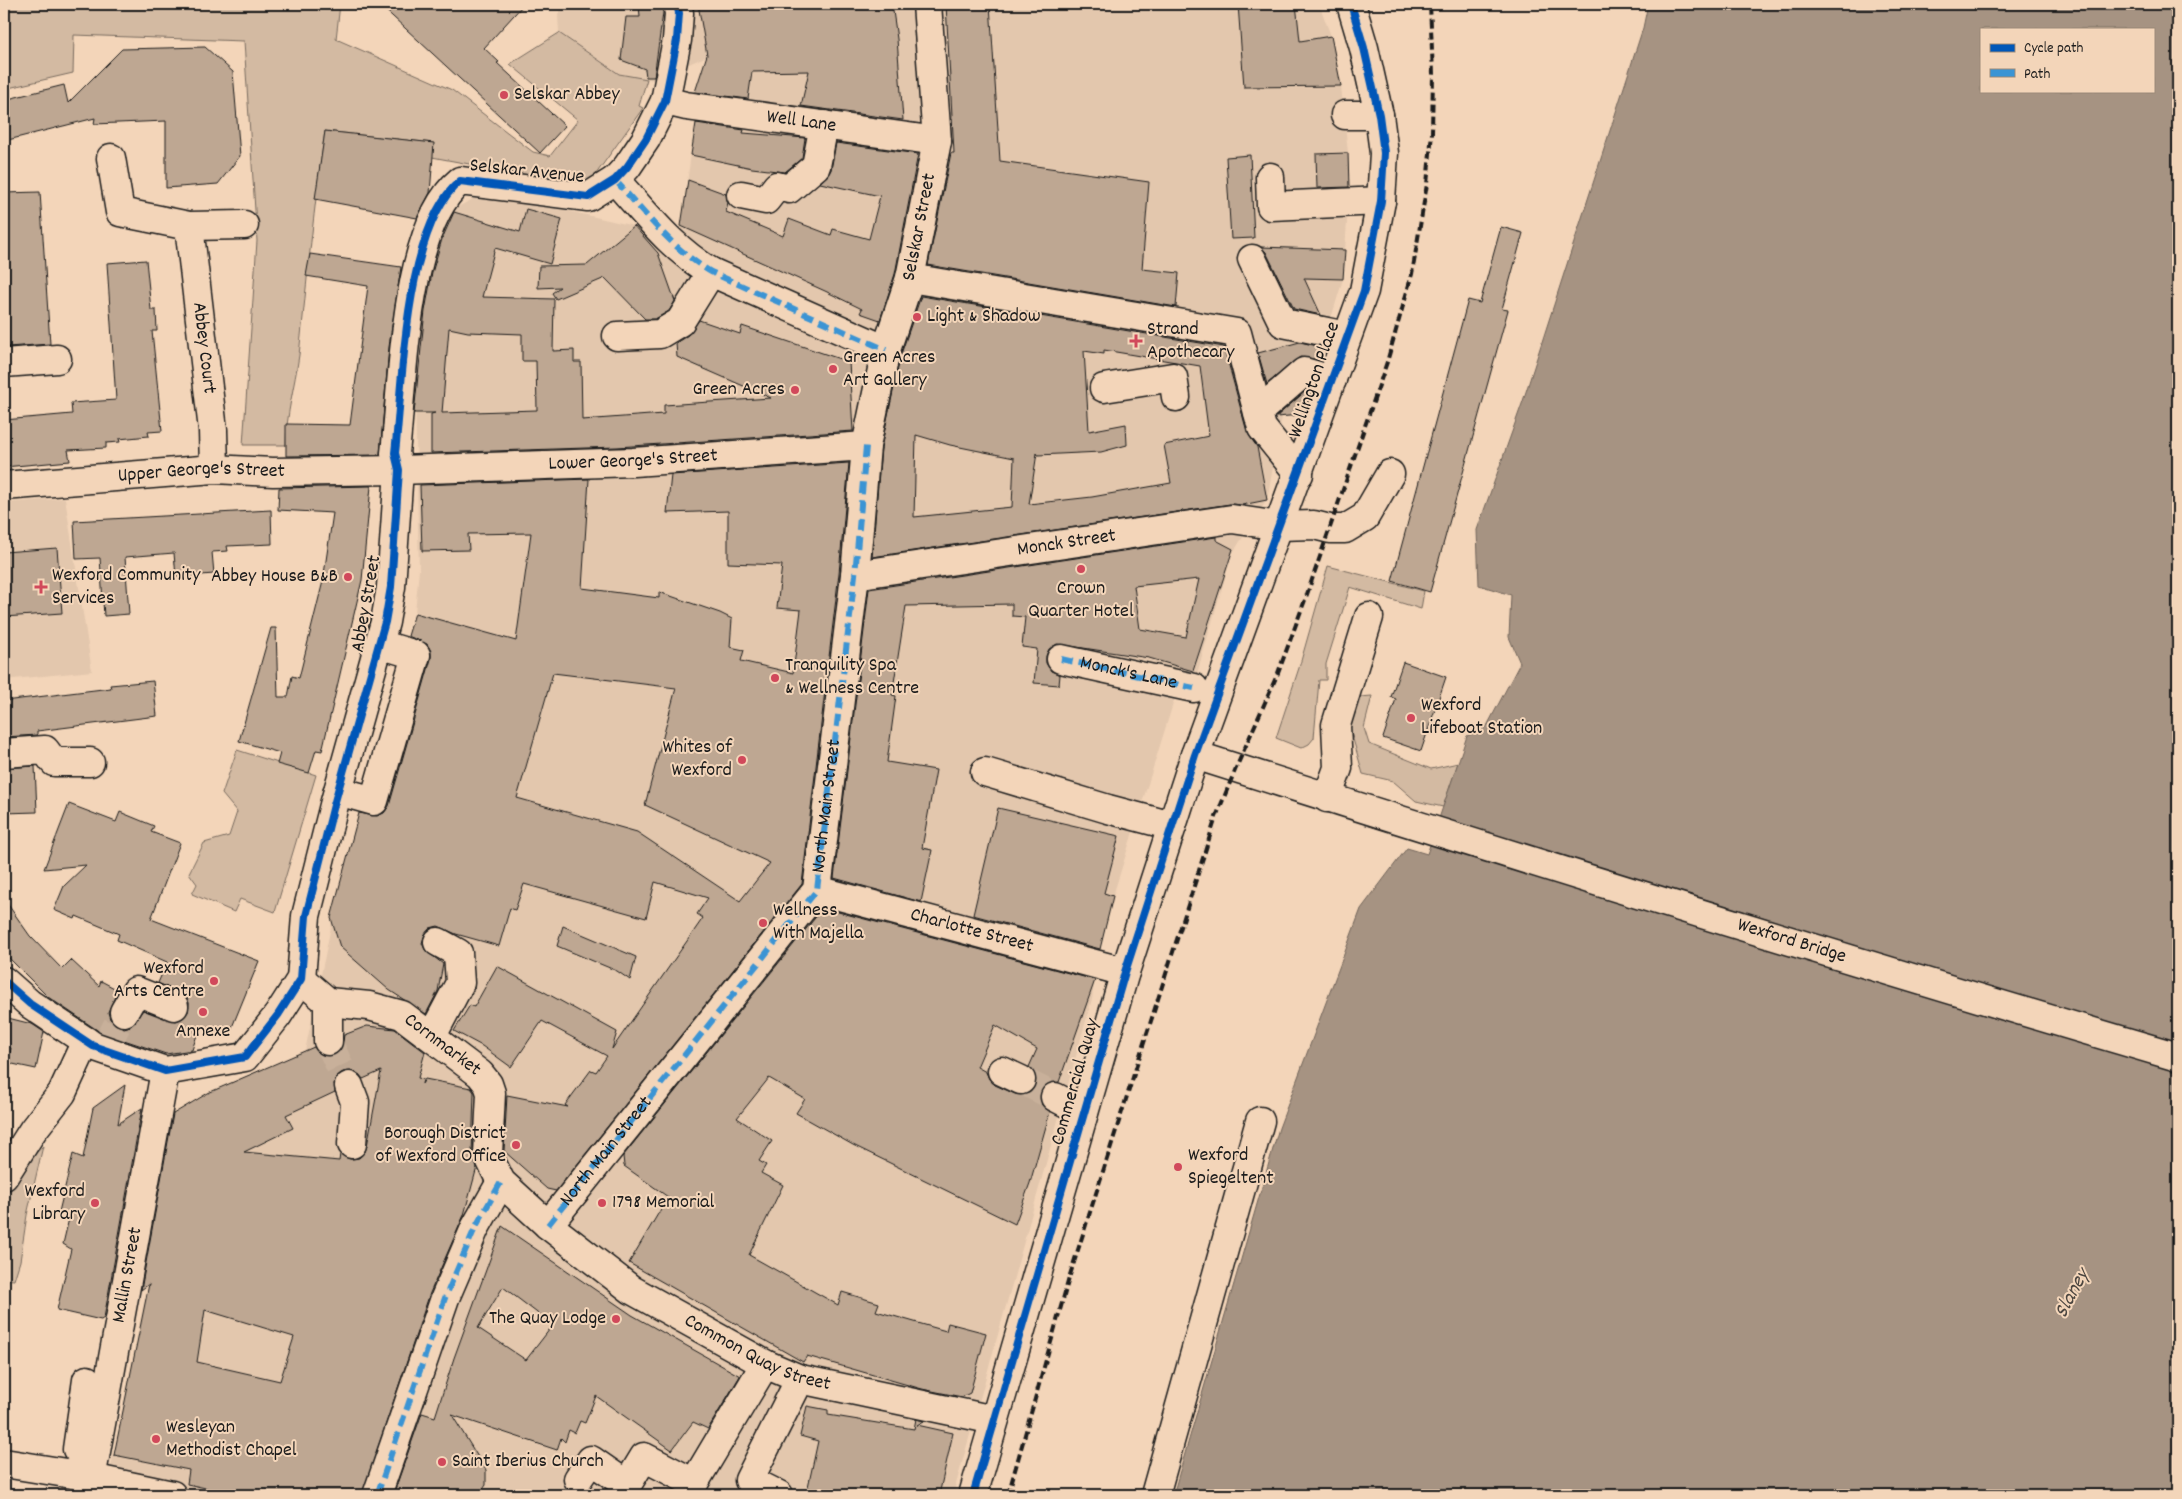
<svg xmlns="http://www.w3.org/2000/svg" width="2182" height="1499" viewBox="0 0 2182 1499" font-family="Dekko,sans-serif">
<style>
.built{fill:#e3c7ad}
.green{fill:#d3baa2;stroke:#786b5f}
.water{fill:#a69382;stroke:#6f6359;fill-rule:evenodd}
.building{fill:#bea792;stroke:#1c1c1c;fill-rule:evenodd}
.lines{fill:none;stroke-linecap:round;stroke-linejoin:round}
.minor-tunnel{stroke:#c8b09a;stroke-width:28;stroke-dasharray:28 14;stroke-linecap:butt}
.minor-casing{stroke:#1c1c1c;stroke-width:31}
.major-casing{stroke:#1c1c1c;stroke-width:31}
.minor{stroke:#f3d5b9;stroke-width:28}
.major{stroke:#f3d5b9;stroke-width:28}
.rail{stroke:#1c1c1c;stroke-width:4;stroke-dasharray:8 4;stroke-linecap:butt}
.quiet{stroke:#3a94d4;stroke-width:6;stroke-dasharray:12 6;stroke-linecap:butt}
.cycleway-casing{stroke:#f3d5b9;stroke-width:11}
.cycleway{stroke:#0057b8;stroke-width:8}
.poi-dot{fill:#d1495b;stroke:#f3d5b9;stroke-width:2}
.labels{text-anchor:middle;dominant-baseline:central;stroke-width:4;stroke-linejoin:round;paint-order:stroke}
.poi-label{font-size:20px;fill:#1c1c1c;stroke:#f3d5b9;text-anchor:start}
.street-label{font-size:20px;fill:#1c1c1c;stroke:#f3d5b9}
.water-label{font-size:21px;font-style:italic;fill:#4c4640;stroke:#f3d5b9}
</style>
<rect width="100%" height="100%" fill="#f3d5b9"/>
<filter id="ink" filterUnits="userSpaceOnUse"><feTurbulence type="fractalNoise" baseFrequency=".02" numOctaves="2"/><feDisplacementMap in="SourceGraphic" scale="10" xChannelSelector="R" yChannelSelector="G"/><feConvolveMatrix kernelMatrix="1 2 1 2 8 2 1 2 1" color-interpolation-filters="sRGB"/></filter>
<g filter="url(#ink)">
<g class="built">
<polygon points="564,4 1319,4 1331,36 1341,86 1348,153 1349,193 1343,279 1317,365 1305,402 1285,401 1267,500 1232,554 1196,677 1177,691 1113,896 1099,950 1092,999 953,1495 95,1495 111,1466 114,1454 164,1205 208,1093 305,1051 332,922 351,842 415,613 419,570 415,394 431,259 450,211 481,195 530,202 634,226 681,226 695,125 694,94 707,56 653,80 619,74 559,33 558,14"/>
<polygon points="65,498 92,671 4,680 4,503"/>
</g>
<g class="green">
<path d="M4,4H340L336,39L452,90L533,152L550,156L578,120L510,64L559,33L619,74L647,79L639,106L643,108L591,181L576,184L432,157L433,143L325,131C314,205 307,280 299,355C295,385 286,414 286,445H243L257,241L244,41L74,35L73,73L4,89Z"/>
<polygon points="1328,566 1424,591 1421,609 1350,587 1326,664 1326,680 1319,680 1314,738 1309,744 1301,748 1276,738 1299,668"/>
<polygon points="1372,696 1364,728 1369,744 1431,769 1458,763 1443,807 1416,801 1393,781 1363,774 1349,725 1354,701 1360,697"/>
<polygon points="237,750 316,775 275,912 240,899 234,912 192,894 197,884 189,873 204,843 229,836 237,812 222,794"/>
<polygon points="43,1146 27,1215 20,1261 14,1280 4,1279 4,1196 16,1174"/>
</g>
<path class="water" d="M1648,4H2178V1495H1173L1279,1128L1361,909L1407,848L1427,854L1467,736L1487,726L1520,663L1509,637L1511,595L1479,585L1477,530L1523,401L1643,28ZM1981,29H2153V91H1981Z"/>
<g class="building">
<polygon points="379,4 524,4 484,48 499,62 497,63 565,126 540,153"/>
<polygon points="639,4 662,4 663,13 654,77 646,77 645,69 621,60 626,17 640,17"/>
<polygon points="698,4 892,4 897,39 903,120 801,106 809,71 752,72 748,99 695,92 707,55"/>
<polygon points="946,4 990,4 1000,161 1149,182 1142,269 1179,273 1176,307 928,265 951,153 954,153"/>
<polygon points="1238,4 1296,4 1300,41 1331,36 1341,86 1244,87"/>
<polygon points="205,47 233,72 240,156 218,184 166,188 166,121 94,124 95,118 4,141 4,100 64,85 68,103 122,49"/>
<polygon points="696,123 744,130 743,133 805,138 802,158 785,172 752,168 691,155"/>
<polygon points="325,131 434,143 430,193 417,218 315,199"/>
<polygon points="836,143 918,154 895,274 880,320 860,313 862,309 825,291 681,226 688,180 726,194 728,202 726,212 783,236 789,219 831,235 833,229 869,239 880,196 820,183 831,170"/>
<polygon points="1348,153 1349,187 1317,188 1316,154"/>
<polygon points="1250,155 1254,238 1231,239 1226,157"/>
<polygon points="40,192 50,344 7,347 4,295 4,193"/>
<path d="M526,209L562,219L550,264L495,248L482,297L554,299L553,351L574,350V362H581L582,420L664,414V405L771,398L677,357L676,343L688,335L699,320L740,334L742,326L849,362L853,431L617,447L431,453V414L435,413H414L425,311L432,273L442,239L454,212L520,232ZM449,328L468,332L522,334V361H536L537,410L442,413Z"/>
<polygon points="634,226 658,253 675,301 669,311 655,319 645,319 605,278 556,299 552,293 560,287 538,288 539,266 587,265"/>
<polygon points="1501,227 1523,233 1502,309 1508,310 1430,592 1392,581 1468,300 1480,303"/>
<polygon points="1261,247 1345,250 1343,279 1304,278 1321,315 1294,309 1266,252"/>
<polygon points="310,254 401,267 389,347 380,455 286,456 286,424 350,425 368,286 306,276"/>
<polygon points="146,260 151,310 156,310 157,331 152,331 162,431 148,432 149,436 119,439 120,442 106,443 106,448 68,450 70,461 4,467 4,420 72,414 71,403 116,400 107,263"/>
<path d="M921,296L1224,347L1247,432L1257,447L1267,500L1242,505L1230,504L872,557L881,448L901,354ZM1104,350L1200,366L1209,436L1164,445L1171,483L1092,497L1029,504L1037,453L1038,455L1101,452L1127,445L1126,424L1089,431L1084,351L1104,354ZM916,435L950,445L1014,458L1012,507L914,517Z"/>
<polygon points="1300,342 1322,347 1319,360 1300,357 1267,384 1258,353"/>
<polygon points="1308,389 1302,415 1276,417"/>
<path d="M849,463L839,573L802,884L556,1191L547,1189L504,1151L507,1095L568,1107L565,1105L591,1070L596,1072L607,1056L542,1021L511,1067L482,1046L454,1031L470,1005L474,1007L497,966L617,1032L612,1049L703,918L697,914L708,898L655,882L646,918L524,884L515,910L510,908L499,946L456,934L438,926L430,928L425,934L422,943L425,950L443,964L438,991L426,1014L389,990L340,947L331,918L359,813L377,816L384,813L389,806L431,659V651L427,644L408,636L415,613L516,641L531,533L468,534L469,550L422,551L420,485L589,479L582,588L659,598V592L720,613L732,619L730,647L744,650L741,661L793,673L801,610L777,608L782,565L728,563V511L667,513L671,475ZM553,673L676,688L645,805L770,863L740,901L637,832L517,798Z"/>
<polygon points="371,486 362,580 322,751 316,750 309,773 277,764 280,753 239,741 271,628 276,628 278,697 288,697 292,676 299,678 323,581 333,513 278,510 279,488"/>
<polygon points="271,510 272,544 227,546 228,551 212,552 214,574 176,577 174,553 125,557 129,614 104,616 100,558 76,559 74,521"/>
<path d="M1216,537V540L1233,549L1193,671L1149,658L1057,644L1049,649L1046,656V663L1051,671L1060,675L1059,685L1034,683L1037,649L1022,647L1025,617L1012,616V604L906,606L892,695L896,696L887,762L936,770L922,848L932,850L921,902L834,878L869,589ZM1199,579L1186,637L1140,629L1134,586Z"/>
<polygon points="57,548 62,613 4,617 4,552"/>
<polygon points="1403,662 1446,677 1421,751 1383,738 1396,699 1391,697"/>
<polygon points="153,681 157,716 37,731 37,735 4,737 4,701 111,688 110,685"/>
<polygon points="35,766 37,812 4,813 4,768"/>
<polygon points="69,804 116,822 120,812 154,826 151,832 180,843 151,919 259,961 228,1037 200,1026 192,1050 166,1054 100,1032 48,997 4,953 4,899 30,936 62,969 71,960 99,986 101,981 118,990 108,1012 110,1019 116,1025 124,1028 131,1026 143,1010 176,1021 183,1018 188,1012 189,1003 186,996 158,983 167,962 117,940 119,934 76,916 75,919 54,910 64,886 86,865 44,869"/>
<polygon points="998,808 1119,836 1104,893 1113,896 1100,949 973,915"/>
<path d="M823,908L1095,980L1059,1082L1047,1084L1041,1090L1039,1098L1042,1105L1050,1112L1030,1183L1015,1224L853,1145L796,1113L805,1099L769,1078L737,1118L772,1141L759,1161L766,1165L761,1173L783,1185L749,1255L838,1305L842,1292L879,1303L876,1311L946,1331L948,1323L986,1333L970,1393L962,1397L922,1389L807,1356L803,1362L629,1263L668,1197L624,1166L623,1156ZM995,1025L1037,1049L1029,1067L1034,1072L1037,1079L1035,1087L1029,1093L1023,1095L1015,1094L995,1085L989,1079L986,1072L977,1067Z"/>
<polygon points="563,926 636,957 630,980 617,971 557,946"/>
<polygon points="4,1017 32,1024 44,1032 36,1069 8,1063 11,1048 4,1047"/>
<path d="M367,1026L395,1029L425,1052L418,1078L423,1079L422,1084L425,1079L471,1088L474,1092L472,1154L477,1167L464,1215L430,1293L362,1495H238L187,1484L189,1470L114,1455L149,1284L141,1290L173,1114L208,1093L314,1047L321,1055L328,1057L335,1055L342,1048L344,1035ZM352,1071L359,1074L363,1079L381,1071L367,1146L365,1152L359,1158L350,1159L340,1154L339,1161L244,1152L293,1128L286,1115L335,1092L334,1084L337,1076L343,1072ZM205,1310L294,1337L280,1381L197,1362Z"/>
<polygon points="125,1085 118,1124 142,1108 104,1318 101,1320 57,1310 71,1249 63,1244 70,1214 59,1212 73,1154 83,1158 93,1108"/>
<path d="M502,1226L632,1315L740,1376L708,1429L693,1422L672,1450L596,1396L585,1423L580,1421L575,1433L569,1430L565,1442L561,1438L557,1450L452,1415L486,1470V1485L479,1495H393L422,1413L435,1417L454,1358ZM503,1287L553,1325L526,1360L478,1328Z"/>
<polygon points="807,1406 828,1410 828,1415 914,1429 916,1419 924,1421 917,1425 953,1433 939,1495 822,1495 808,1487 818,1441 800,1436"/>
</g>
<g class="lines">
<g class="minor-tunnel">
<polyline points="328,1041 349,1086"/>
<polyline points="104,1050 124,1012"/>
<polyline points="1021,1080 1055,1097"/>
</g>
<defs>
<g id="minor">
<path id="s1" d="M665,101L686,106L937,141"/>
<polyline points="1345,115 1379,115"/>
<path id="s2" d="M111,158L120,212L189,226L213,430L214,469"/>
<polyline points="1270,177 1271,206 1381,201"/>
<path d="M615,180C646,214 671,248 711,272L886,350"/>
<polyline points="741,195 766,200 777,186 789,189 816,166 824,125"/>
<polyline points="189,226 244,225"/>
<polyline points="1252,259 1283,323 1347,336"/>
<polyline points="910,278 1237,333 1262,428 1299,474"/>
<polyline points="617,336 660,334 680,322 711,272"/>
<polyline points="4,363 57,359"/>
<polyline points="1104,388 1173,377 1176,397"/>
<polyline points="1258,412 1304,372 1332,380"/>
<path id="s3" d="M4,486L214,469L273,472L399,470L633,462L866,446"/>
<path id="s4" d="M855,575L1232,519L1279,526L1314,525L1330,529H1345L1365,517L1390,474"/>
<polyline points="1061,659 1194,688"/>
<polyline points="4,753 45,750 54,762 90,762"/>
<polyline points="985,772 1108,809 1172,826"/>
<polyline points="338,791 374,801 416,655 379,644"/>
<polyline points="1327,798 1338,768 1336,725 1369,617"/>
<path id="s5" d="M817,890L1125,972"/>
<path id="s6" d="M301,979L328,1002L369,1006L402,1015L480,1074L488,1084L491,1093L488,1155L501,1182L548,1225L632,1290L765,1364L800,1379L994,1420"/>
<path d="M4,981L30,1004L93,1046L165,1071L245,1057L278,1015L301,979L306,916L334,805L385,622L391,587L399,470L395,453C403,384 404,227 460,181L588,197L615,180L627,167L646,139L665,101L677,40L679,13L677,4"/>
<polyline points="328,1002 328,1041"/>
<polyline points="124,1012 136,991 174,1006"/>
<polyline points="432,1036 460,983 458,953 438,942"/>
<polyline points="1002,1071 1021,1080"/>
<polyline points="349,1086 355,1102 352,1144"/>
<polyline points="1055,1097 1084,1112"/>
<polyline points="4,1176 33,1130 62,1093 86,1041"/>
<path id="s7" d="M548,1225L817,890L855,575L866,446L886,350L910,278L937,141L927,4"/>
<polyline points="77,1449 87,1380"/>
<polyline points="4,1463 72,1474 172,1495"/>
<polyline points="578,1479 591,1460 627,1485 644,1457 694,1483"/>
<path id="s8" d="M86,1495L91,1479L165,1071"/>
<polyline points="377,1495 445,1298 475,1228 501,1182"/>
<polyline points="691,1495 694,1483 765,1364"/>
<polyline points="779,1495 749,1480 800,1379"/>
<polyline points="1155,1495 1260,1121"/>
</g>
<g id="major">
<path id="s9" d="M1195,755C1522,859 1849,961 2178,1057"/>
<polyline points="973,1495 1125,972 1195,755 1364,291 1381,201 1384,153 1379,115 1364,48 1351,4"/>
</g>
</defs>
<use href="#minor" class="minor-casing"/>
<use href="#major" class="major-casing"/>
<use href="#minor" class="minor"/>
<use href="#major" class="major"/>
<polyline class="rail" points="1008,1495 1069,1278 1216,817 1236,768 1278,673 1305,600 1387,362 1412,274 1427,184 1432,133 1433,74 1430,4"/>
<g class="quiet">
<path d="M615,180C646,214 671,248 711,272L886,350"/>
<path id="s10" d="M1061,659L1194,688"/>
<polyline points="548,1225 817,890 855,575 866,446"/>
<polyline points="377,1495 445,1298 475,1228 501,1182"/>
</g>
<defs>
<g id="cycleway">
<path d="M4,981L30,1004L93,1046L165,1071L245,1057L278,1015L301,979L306,916L334,805L385,622L391,587L399,470L395,453C403,384 404,227 460,181L588,197L615,180L627,167L646,139L665,101L677,40L679,13L677,4"/>
<polyline points="973,1495 1125,972 1195,755 1364,291 1381,201 1384,153 1379,115 1364,48 1351,4"/>
</g>
</defs>
<use href="#cycleway" class="cycleway-casing"/>
<use href="#cycleway" class="cycleway"/>
</g>
</g>
<g class="poi-dot">
<circle cx="504" cy="95" r="5"/>
<circle cx="917" cy="317" r="5"/>
<path d="M1133.5 333.5h5v5h5v5h-5v5h-5v-5h-5v-5h5z"/>
<circle cx="833" cy="369" r="5"/>
<circle cx="795" cy="390" r="5"/>
<circle cx="1081" cy="569" r="5"/>
<circle cx="348" cy="577" r="5"/>
<path d="M38.5 579.5h5v5h5v5h-5v5h-5v-5h-5v-5h5z"/>
<circle cx="775" cy="678" r="5"/>
<circle cx="1411" cy="718" r="5"/>
<circle cx="742" cy="760" r="5"/>
<circle cx="763" cy="923" r="5"/>
<circle cx="214" cy="981" r="5"/>
<circle cx="203" cy="1012" r="5"/>
<circle cx="516" cy="1145" r="5"/>
<circle cx="1178" cy="1167" r="5"/>
<circle cx="95" cy="1203" r="5"/>
<circle cx="602" cy="1203" r="5"/>
<circle cx="616" cy="1319" r="5"/>
<circle cx="156" cy="1439" r="5"/>
<circle cx="442" cy="1462" r="5"/>
</g>
<g class="labels">
<g class="poi-label">
<text x="514" y="95">Selskar Abbey</text>
<text x="927" y="317">Light &amp; Shadow</text>
<text x="1147" y="330">Strand<tspan x="1147" dy="23">Apothecary</tspan></text>
<text x="843" y="358">Green Acres<tspan x="843" dy="23">Art Gallery</tspan></text>
<text x="785" y="390" text-anchor="end">Green Acres</text>
<text x="52" y="576">Wexford Community<tspan x="52" dy="23">Services</tspan></text>
<text x="338" y="577" text-anchor="end">Abbey House B&amp;B</text>
<text x="1081" y="589" text-anchor="middle">Crown<tspan x="1081" dy="23">Quarter Hotel</tspan></text>
<text x="785" y="666">Tranquility Spa<tspan x="785" dy="23">&amp; Wellness Centre</tspan></text>
<text x="1421" y="706">Wexford<tspan x="1421" dy="23">Lifeboat Station</tspan></text>
<text x="732" y="748" text-anchor="end">Whites of<tspan x="732" dy="23">Wexford</tspan></text>
<text x="773" y="911">Wellness<tspan x="773" dy="23">With Majella</tspan></text>
<text x="204" y="969" text-anchor="end">Wexford<tspan x="204" dy="23">Arts Centre</tspan></text>
<text x="203" y="1032" text-anchor="middle">Annexe</text>
<text x="506" y="1134" text-anchor="end">Borough District<tspan x="506" dy="23">of Wexford Office</tspan></text>
<text x="1188" y="1156">Wexford<tspan x="1188" dy="23">Spiegeltent</tspan></text>
<text x="85" y="1192" text-anchor="end">Wexford<tspan x="85" dy="23">Library</tspan></text>
<text x="612" y="1203">1798 Memorial</text>
<text x="606" y="1319" text-anchor="end">The Quay Lodge</text>
<text x="166" y="1428">Wesleyan<tspan x="166" dy="23">Methodist Chapel</tspan></text>
<text x="452" y="1462">Saint Iberius Church</text>
</g>
<g class="street-label">
<text stroke="none"><textPath href="#s1" startOffset="138">Well Lane</textPath></text>
<text transform="translate(527 172) rotate(6)">Selskar Avenue</text>
<text stroke="none"><textPath href="#s7" startOffset="1102">Selskar Street</textPath></text>
<text stroke="none"><textPath href="#s2" startOffset="248">Abbey Court</textPath></text>
<text transform="translate(1315 380) rotate(-71)">Wellington Place</text>
<text stroke="none"><textPath href="#s3" startOffset="630">Lower George's Street</textPath></text>
<text stroke="none"><textPath href="#s3" startOffset="198">Upper George's Street</textPath></text>
<text stroke="none"><textPath href="#s4" startOffset="214">Monck Street</textPath></text>
<text transform="translate(367 604) rotate(-80)">Abbey Street</text>
<text stroke="none"><textPath href="#s10" startOffset="69">Monck's Lane</textPath></text>
<text stroke="none"><textPath href="#s7" startOffset="514">North Main Street</textPath></text>
<text stroke="none"><textPath href="#s5" startOffset="160">Charlotte Street</textPath></text>
<text stroke="none"><textPath href="#s9" startOffset="625">Wexford Bridge</textPath></text>
<text stroke="none"><textPath href="#s6" startOffset="161">Cornmarket</textPath></text>
<text transform="translate(1076 1082) rotate(-74)">Commercial Quay</text>
<text stroke="none"><textPath href="#s7" startOffset="94">North Main Street</textPath></text>
<text stroke="none"><textPath href="#s8" startOffset="224">Mallin Street</textPath></text>
<text stroke="none"><textPath href="#s6" startOffset="634">Common Quay Street</textPath></text>
</g>
<g class="water-label">
<text transform="translate(2073 1294) rotate(-62)">Slaney</text>
</g>
</g>
<rect width="2182" height="1499" fill="none" stroke="#f3d5b9" stroke-width="20"/>
<rect x="10" y="10" width="2162" height="1479" fill="none" stroke="#1c1c1c" stroke-width="2" filter="url(#ink)"/>
<rect x="1980" y="28" width="175" height="65" fill="#f3d5b9" stroke="#9d8b7a"/>
<rect x="1990" y="44" width="25" height="8" fill="#0057b8" stroke="#9d8b7a"/>
<text x="2024" y="52" font-size="15" fill="#1c1c1c">Cycle path</text>
<rect x="1990" y="69" width="25" height="8" fill="#3a94d4" stroke="#9d8b7a"/>
<text x="2024" y="78" font-size="15" fill="#1c1c1c">Path</text>
</svg>
